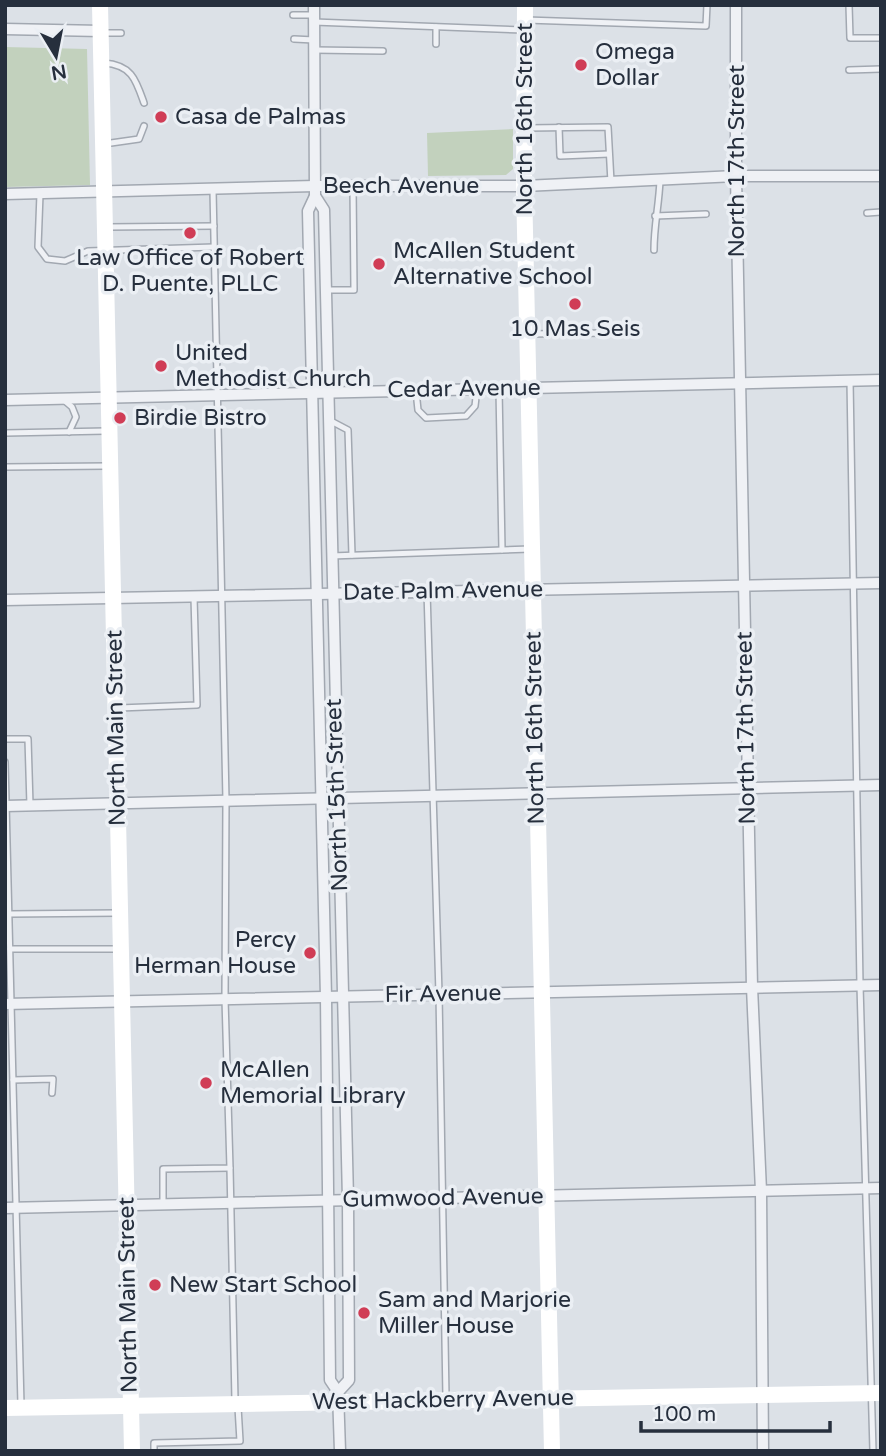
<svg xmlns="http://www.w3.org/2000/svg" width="886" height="1456" viewBox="0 0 886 1456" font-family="'Varela Round',sans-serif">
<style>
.green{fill:#c2d1bd}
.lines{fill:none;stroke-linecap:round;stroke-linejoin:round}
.lane-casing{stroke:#a2a8b1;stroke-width:8}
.street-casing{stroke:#a2a8b1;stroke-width:13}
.lane{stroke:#eff1f5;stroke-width:5}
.street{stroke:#eff1f5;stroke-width:10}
.secondary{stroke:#fff;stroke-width:16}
.poi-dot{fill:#d03d56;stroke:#ebeff4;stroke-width:2.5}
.labels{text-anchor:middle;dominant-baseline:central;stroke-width:7;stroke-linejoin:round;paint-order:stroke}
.poi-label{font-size:23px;fill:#262f3d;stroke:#ebeff4;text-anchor:start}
.street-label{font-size:23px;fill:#262f3d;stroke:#ebeff4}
</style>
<rect width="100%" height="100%" fill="#dce1e7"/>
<g class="green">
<polygon points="5,47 87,49 90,185 5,187"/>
<polygon points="513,129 513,169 506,175 428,176 427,133"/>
</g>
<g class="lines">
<defs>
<g id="lane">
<polyline points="849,5 850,38 881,38"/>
<polyline points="293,15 314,15"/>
<polyline points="526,20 706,26 707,5"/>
<polyline points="314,22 524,30"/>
<polyline points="436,27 436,44"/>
<polyline points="104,33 121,33"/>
<polyline points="294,39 314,40"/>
<polyline points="314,50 383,51"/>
<path d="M104,63C132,65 136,80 144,103"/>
<polyline points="849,70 881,69"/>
<polyline points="559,127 560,156 609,154"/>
<polyline points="527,128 608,127 611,182"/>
<polyline points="104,144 139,139 144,126"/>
<polyline points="40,194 38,247 47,259 65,261 88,251 214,247"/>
<polyline points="867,213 881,212"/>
<polyline points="655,216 706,214"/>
<polyline points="108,227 214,226"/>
<path d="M654,250C654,225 659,205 660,180"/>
<polyline points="326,290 354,290 353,186"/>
<polyline points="528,334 608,333"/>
<polyline points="850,380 860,985 873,1451"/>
<polyline points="499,389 502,550"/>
<polyline points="416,391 418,410 426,418 466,416 475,406 477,389"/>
<polyline points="65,401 72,407 76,417 69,432"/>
<polyline points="329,420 348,430 352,555"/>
<polyline points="5,433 106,431"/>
<polyline points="5,467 107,466"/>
<polyline points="331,556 530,549"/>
<polyline points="427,591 439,994 446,1397"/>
<polyline points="119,708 197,705 194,597"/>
<polyline points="5,739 28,739 30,805"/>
<polyline points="5,762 21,1405"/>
<polyline points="9,914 118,913"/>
<polyline points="10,949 118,949"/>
<polyline points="13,1080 53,1079 52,1093"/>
<polyline points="230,1168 235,1400"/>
<polyline points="163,1205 163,1169 230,1168 225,999 226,800 213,190"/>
<polyline points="154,1451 154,1443 240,1441 238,1407"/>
</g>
<g id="street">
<polyline points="314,5 315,196 308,211 326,997 330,1380 338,1392 340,1451"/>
<polyline points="736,5 736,176 752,987 761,1191 763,1451"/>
<polyline points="5,29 101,31"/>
<polyline points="5,194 315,186 524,186 736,176 881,176"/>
<polyline points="315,196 324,210 348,1199 349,1380 338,1392"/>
<polyline points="5,400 881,380"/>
<polyline points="5,600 881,583"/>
<polyline points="5,806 881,785"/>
<polyline points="5,1004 881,985"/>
<polyline points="5,1208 881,1188"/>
</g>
</defs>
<use href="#lane" class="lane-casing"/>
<use href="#street" class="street-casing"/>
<use href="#lane" class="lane"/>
<use href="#street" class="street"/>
<g class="secondary">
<polyline points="100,5 132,1451"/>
<polyline points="525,5 524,186 552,1451"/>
<polyline points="5,1408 881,1393"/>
</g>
</g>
<g class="poi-dot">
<circle cx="581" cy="65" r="7"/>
<circle cx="161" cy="117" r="7"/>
<circle cx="190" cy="233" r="7"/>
<circle cx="379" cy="264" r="7"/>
<circle cx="575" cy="304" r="7"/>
<circle cx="161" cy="366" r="7"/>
<circle cx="120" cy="418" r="7"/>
<circle cx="310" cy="953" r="7"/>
<circle cx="206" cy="1083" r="7"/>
<circle cx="155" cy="1285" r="7"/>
<circle cx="364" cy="1313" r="7"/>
</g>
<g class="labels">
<g class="poi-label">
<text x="595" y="52">Omega<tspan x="595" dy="26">Dollar</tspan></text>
<text x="175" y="117">Casa de Palmas</text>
<text x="393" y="251">McAllen Student<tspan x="393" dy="26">Alternative School</tspan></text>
<text x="190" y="258" text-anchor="middle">Law Office of Robert<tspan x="190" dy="26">D. Puente, PLLC</tspan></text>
<text x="575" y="329" text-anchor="middle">10 Mas Seis</text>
<text x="175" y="353">United<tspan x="175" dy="26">Methodist Church</tspan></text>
<text x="134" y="418">Birdie Bistro</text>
<text x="296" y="940" text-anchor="end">Percy<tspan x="296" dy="26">Herman House</tspan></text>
<text x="220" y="1070">McAllen<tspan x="220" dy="26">Memorial Library</tspan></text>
<text x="169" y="1285">New Start School</text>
<text x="378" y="1300">Sam and Marjorie<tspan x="378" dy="26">Miller House</tspan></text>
</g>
<g class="street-label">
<text transform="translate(525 119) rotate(-90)">North 16th Street</text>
<text transform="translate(737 161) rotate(-90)">North 17th Street</text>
<text x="401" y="186">Beech Avenue</text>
<text transform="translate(464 389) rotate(-1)">Cedar Avenue</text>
<text transform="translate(443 591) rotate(-1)">Date Palm Avenue</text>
<text transform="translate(116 728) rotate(-91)">North Main Street</text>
<text transform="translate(535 728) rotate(-91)">North 16th Street</text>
<text transform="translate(746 728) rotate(-91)">North 17th Street</text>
<text transform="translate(337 795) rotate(-92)">North 15th Street</text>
<text transform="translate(443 994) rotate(-1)">Fir Avenue</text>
<text transform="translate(443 1198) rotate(-1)">Gumwood Avenue</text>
<text transform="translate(128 1295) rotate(-91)">North Main Street</text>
<text transform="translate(443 1400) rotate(-1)">West Hackberry Avenue</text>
</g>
</g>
<rect width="886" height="1456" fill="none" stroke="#262f3d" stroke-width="14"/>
<g transform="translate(56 56) rotate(170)" stroke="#ebeff4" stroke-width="5" paint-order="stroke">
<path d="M0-5L12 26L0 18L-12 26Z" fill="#262f3d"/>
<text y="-10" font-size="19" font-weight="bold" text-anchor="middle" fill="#262f3d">N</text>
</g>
<path d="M641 1421v10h189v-10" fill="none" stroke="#262f3d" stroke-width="3.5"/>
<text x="652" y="1421" font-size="21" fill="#262f3d" stroke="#ebeff4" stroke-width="5" paint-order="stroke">100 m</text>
</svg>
